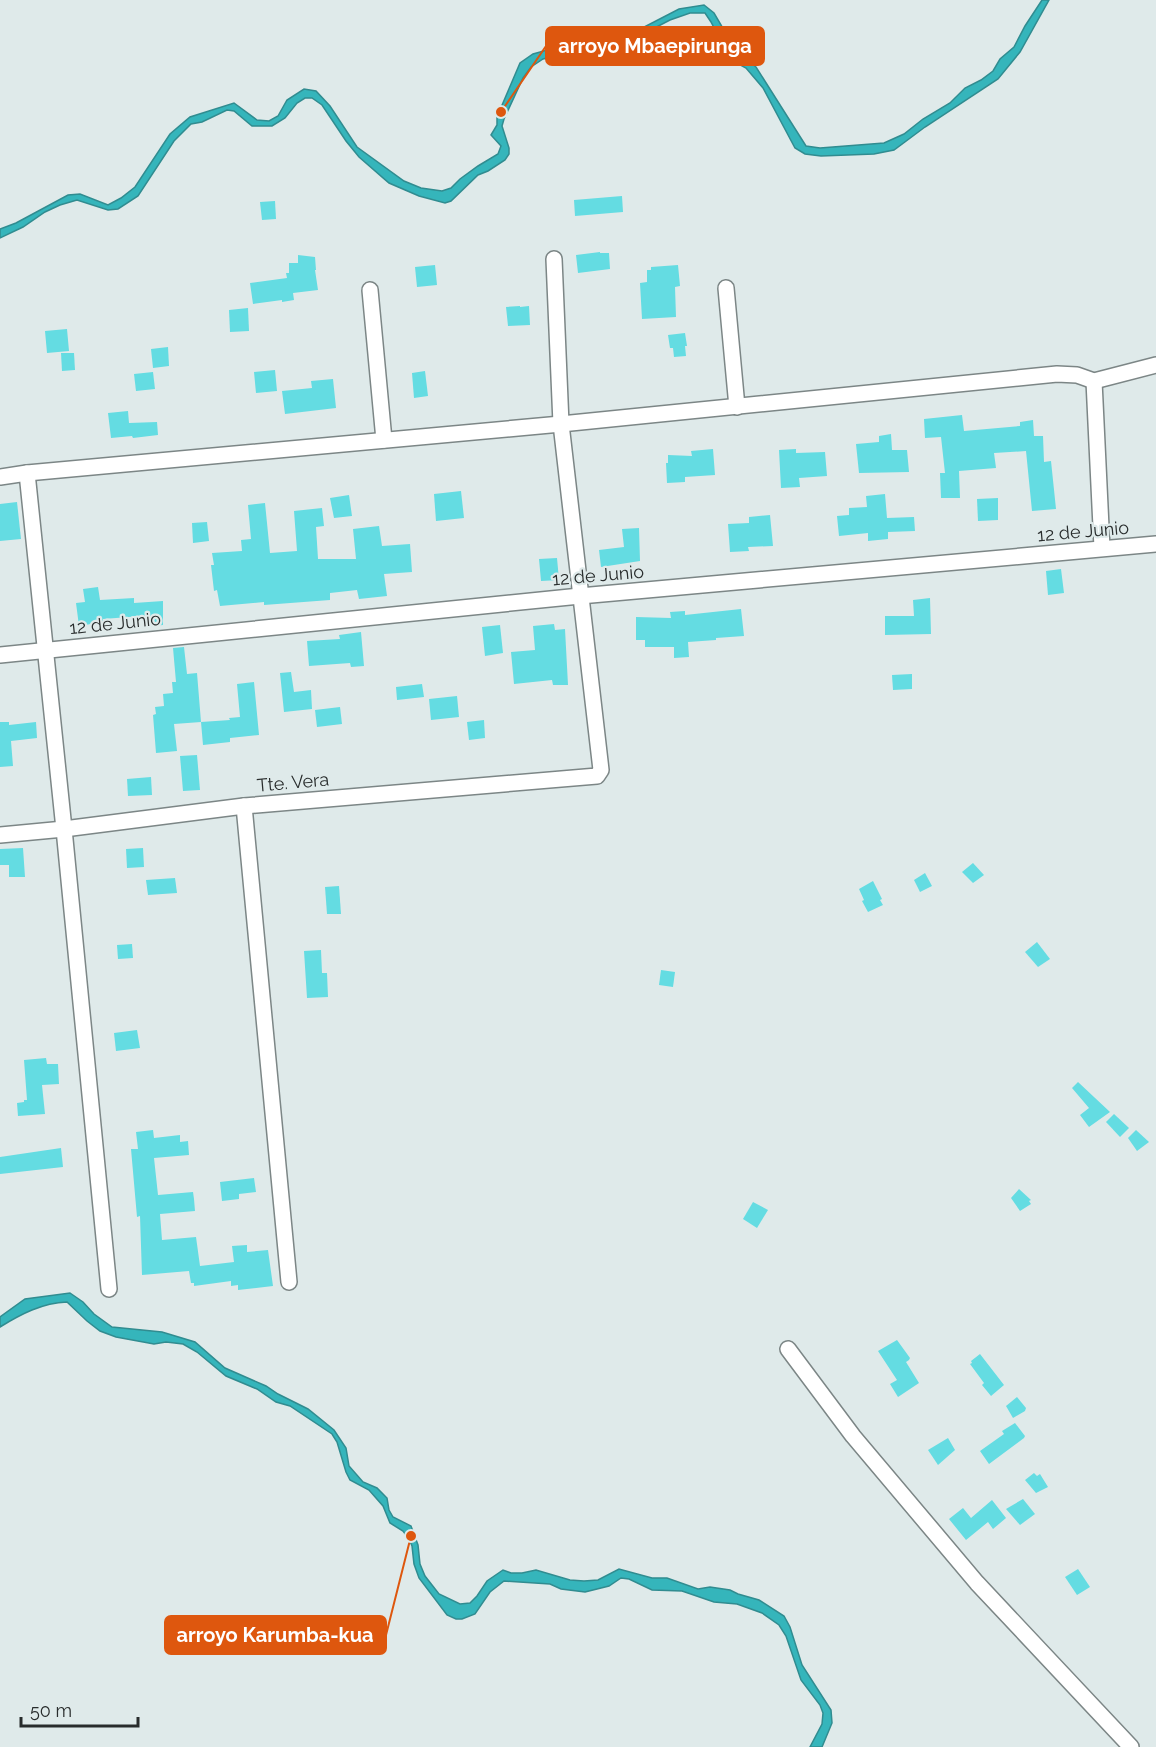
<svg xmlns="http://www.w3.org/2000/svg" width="1156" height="1747" viewBox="0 0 1156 1747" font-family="Raleway,sans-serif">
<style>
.water{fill:#35b5bb;stroke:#318c90;stroke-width:1.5}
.building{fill:#64dce2}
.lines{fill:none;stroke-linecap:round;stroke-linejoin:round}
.street-casing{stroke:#7c8686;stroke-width:18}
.street{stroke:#fff;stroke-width:15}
.labels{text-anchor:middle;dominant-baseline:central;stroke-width:4.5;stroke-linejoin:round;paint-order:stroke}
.street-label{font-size:18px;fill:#282c2c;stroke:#dfeaea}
.leader{fill:none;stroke:#de570e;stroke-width:2}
.callout-dot{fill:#de570e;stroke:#dfeaea;stroke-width:2}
.callout{fill:#de570e;stroke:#de570e;stroke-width:2}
.callout-label{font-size:20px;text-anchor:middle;font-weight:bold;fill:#fff}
</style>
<rect width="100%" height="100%" fill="#dfeaea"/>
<g class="water">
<polygon points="1042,0 1049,0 1020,52 998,79 925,127 894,150 874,154 821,156 805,154 795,148 763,88 746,68 733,61 726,51 711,22 705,13 690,13 670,20 612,50 581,59 565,54 543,59 531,67 523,78 504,119 502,126 509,148 509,154 505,160 488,171 478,175 451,201 445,203 419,196 389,183 359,157 346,141 322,105 312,98 305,98 297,103 285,118 272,126 252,126 234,111 227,110 202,122 191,124 174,141 138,196 118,209 108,210 77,200 60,205 45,212 23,227 0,238 0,229 16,223 68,195 80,194 108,205 121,198 135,187 170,134 190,117 234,103 257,120 269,121 278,116 287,100 304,89 316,91 330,106 357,147 404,181 421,188 442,191 451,188 460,179 478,166 498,154 501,146 491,135 497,125 497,117 520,63 533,54 551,49 584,49 623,38 679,9 704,5 714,13 724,30 727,43 738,54 756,67 806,146 820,148 884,143 904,134 923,119 950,103 965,88 981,80 993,71 1000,59 1014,47 1025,26"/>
<path d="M70,1293L83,1302L94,1314L112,1327L162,1332L195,1342L225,1368L266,1386L278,1394L308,1409L334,1430L346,1448L349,1466L363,1482L377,1488L387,1498L389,1510L393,1517L411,1526L418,1545L420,1564L425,1576L439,1594L460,1604L470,1603L477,1596L487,1581L503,1570L511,1573H522L536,1570L570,1580L584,1581L598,1580L619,1569L652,1578H667L698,1589L710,1587L730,1590L738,1594L759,1600L784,1616L790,1627L802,1665L831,1710L832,1723L822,1747H810L822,1724L823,1713L820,1705L801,1680L786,1636L779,1625L762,1613L737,1604L714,1602L682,1591L652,1590L629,1579L621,1578L609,1586L585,1592L561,1589L550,1584L504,1581L490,1592L475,1614L462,1619H456L447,1615L419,1578L414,1564L412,1546L409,1539L403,1531L390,1523L383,1506L369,1490L350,1480L346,1472L337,1442L332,1434L290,1406L276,1402L257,1389L226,1376L197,1352L183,1344L166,1342L154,1344L116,1337L100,1331L87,1321L67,1302C42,1303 21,1314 0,1327V1317L25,1299Z"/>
</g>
<g class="building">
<polygon points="622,196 623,212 575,216 574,200"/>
<polygon points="275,201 276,219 262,220 260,202"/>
<polygon points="600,252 600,253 609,253 610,269 578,273 576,255"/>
<polygon points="298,255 315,257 316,270 315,270 318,290 293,293 294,300 282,302 282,300 253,304 250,283 287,278 286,273 289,273 289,263 298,263"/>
<polygon points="435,265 437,285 417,287 415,267"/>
<polygon points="678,265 680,286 675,287 676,317 642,319 640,283 647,282 647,270 651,270 651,267"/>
<polygon points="520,306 520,307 529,306 530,325 508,326 506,307"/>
<polygon points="248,308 249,331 230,332 229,310"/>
<polygon points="67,329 69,351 47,353 45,331"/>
<polygon points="685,333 687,346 685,346 686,356 674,357 673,348 670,348 668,335"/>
<polygon points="168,347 169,366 153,368 151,349"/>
<polygon points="61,353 74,353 75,370 62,371"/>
<polygon points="275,370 277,391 256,393 254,372"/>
<polygon points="425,371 428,396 414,398 412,373"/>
<polygon points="153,372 155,389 136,391 134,374"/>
<polygon points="333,379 336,408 285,414 282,391 312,388 311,381"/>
<polygon points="128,411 129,423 157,422 158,435 133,438 132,436 111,438 108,413"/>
<polygon points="962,415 964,431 1020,426 1020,422 1033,420 1034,436 1043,436 1044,462 1051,461 1056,509 1032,511 1026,451 994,453 996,468 959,471 960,498 941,498 940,473 945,473 941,437 925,438 924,419"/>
<polygon points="891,434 892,450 907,450 909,472 859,473 856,444 879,442 879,436"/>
<polygon points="713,449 715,475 685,477 685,482 667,483 666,463 668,463 668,455 692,456 691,451"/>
<polygon points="796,449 796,453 825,452 827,476 799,478 800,487 781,488 779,450"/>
<polygon points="461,491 464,518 436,521 434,494"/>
<polygon points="885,494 887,518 914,517 915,531 888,532 888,539 868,541 868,533 839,536 837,516 849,515 849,508 867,507 866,496"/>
<polygon points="349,495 352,516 334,518 330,498"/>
<polygon points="998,498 998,520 978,521 977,499"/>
<polygon points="17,502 21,539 0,541 0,504"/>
<polygon points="265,503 270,553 297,551 294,511 322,508 324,526 316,527 318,559 356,559 353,529 379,526 382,546 410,544 412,572 384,574 387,596 359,599 357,590 330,593 330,600 264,605 264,602 220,606 217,590 214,591 211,565 214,565 212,553 242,551 241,540 251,539 248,505"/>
<polygon points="770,515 773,546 748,547 749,551 730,552 728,524 749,523 749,517"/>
<polygon points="207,522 209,541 193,543 192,523"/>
<polygon points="639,528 640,561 601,567 599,550 624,547 622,529"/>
<polygon points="557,558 559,580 541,581 539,559"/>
<polygon points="1061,569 1064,593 1048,595 1046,571"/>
<polygon points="98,587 100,600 134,598 134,603 163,601 163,625 143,627 142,616 103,619 103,622 79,626 76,603 85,602 83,589"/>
<polygon points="930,598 931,634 885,635 885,616 914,616 913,600"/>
<polygon points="741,609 744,636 716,638 716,640 688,642 689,657 674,658 674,647 645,647 645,640 636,640 636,617 671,618 670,612 685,611 685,615"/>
<polygon points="554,624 555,630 565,629 568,685 553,685 552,680 514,684 511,652 535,650 533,626"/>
<polygon points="500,625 503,653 485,656 482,627"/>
<polygon points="361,632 364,666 351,667 350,663 309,666 307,641 340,639 339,635"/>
<polygon points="184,647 187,674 197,673 201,722 174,724 177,751 156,753 153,715 156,714 155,707 164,706 163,694 173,693 172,682 176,682 173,648"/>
<polygon points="291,672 294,692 311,690 312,709 284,712 280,673"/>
<polygon points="912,674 912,689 893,690 892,675"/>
<polygon points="254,682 259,735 230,738 230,742 203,745 201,722 230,720 229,718 240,717 237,684"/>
<polygon points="422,684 424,697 397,700 396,687"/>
<polygon points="457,696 459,717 431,720 429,699"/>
<polygon points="340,707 342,724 317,727 315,710"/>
<polygon points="484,720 485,738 469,740 467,722"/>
<polygon points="0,722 9,722 9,725 36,722 37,738 11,741 13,766 0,767"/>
<polygon points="197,755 200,790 183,791 180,756"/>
<polygon points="151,777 152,795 128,796 127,779"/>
<polygon points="23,848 25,877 9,877 9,865 0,865 0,849"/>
<polygon points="143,848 144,867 127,868 126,849"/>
<polygon points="973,863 984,875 973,883 962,872"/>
<polygon points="925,873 932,886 920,892 914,880"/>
<polygon points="175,878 177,893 148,895 146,880"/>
<polygon points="873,881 882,899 880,900 883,905 868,912 862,901 864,900 859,889"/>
<polygon points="339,886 341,914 327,914 325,887"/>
<polygon points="1037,942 1050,959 1038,967 1025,952"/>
<polygon points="132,944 133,958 118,959 117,945"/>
<polygon points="321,950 322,973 327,973 328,997 307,998 304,951"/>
<polygon points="661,970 675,972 673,987 659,985"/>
<polygon points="137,1030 140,1048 116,1051 114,1033"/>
<polygon points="46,1058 47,1064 58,1064 59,1084 42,1085 45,1114 18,1116 17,1103 24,1102 24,1100 27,1100 24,1060"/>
<polygon points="1078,1082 1110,1112 1089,1127 1080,1115 1089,1108 1072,1088"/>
<polygon points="1114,1114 1129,1128 1120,1137 1106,1122"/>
<polygon points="153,1130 154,1138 180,1135 180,1142 188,1141 189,1155 154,1158 158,1195 193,1192 194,1199 195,1211 160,1214 162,1240 196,1237 200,1266 234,1262 232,1246 247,1245 247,1252 268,1250 273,1286 238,1290 238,1285 231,1286 231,1281 194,1286 194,1283 191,1283 189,1271 142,1275 140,1216 137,1217 131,1149 138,1149 136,1132"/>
<polygon points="1136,1130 1149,1142 1137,1151 1128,1138"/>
<polygon points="61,1148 63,1167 0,1174 0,1157"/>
<polygon points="254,1178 256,1192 239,1194 239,1199 222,1201 220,1182"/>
<polygon points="1019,1189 1031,1200 1029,1201 1031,1204 1020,1211 1011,1198"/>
<polygon points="753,1202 768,1210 757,1228 743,1219"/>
<polygon points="897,1340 910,1358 909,1360 906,1362 919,1383 898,1397 890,1384 897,1380 878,1351"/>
<polygon points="980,1354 1004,1385 991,1396 982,1385 984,1383 970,1364 972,1363 971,1361"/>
<polygon points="1017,1397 1026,1408 1025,1411 1013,1418 1006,1406"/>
<polygon points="1015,1423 1025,1436 1024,1438 989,1464 980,1451 1004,1434 1002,1431"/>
<polygon points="948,1438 955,1450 938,1465 928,1450"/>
<polygon points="1034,1473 1037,1476 1040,1474 1048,1487 1036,1493 1025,1480"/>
<polygon points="1023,1499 1035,1514 1020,1525 1006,1509"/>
<polygon points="992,1500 1006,1518 993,1529 988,1522 966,1540 949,1519 963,1508 971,1518"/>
<polygon points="1078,1569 1090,1587 1077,1595 1065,1577"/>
</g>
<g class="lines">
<defs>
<g id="street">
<polyline points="726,288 737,407"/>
<polyline points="370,290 384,440"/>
<polyline points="1094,381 1102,548"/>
<polyline points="27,473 64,829 109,1289"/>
<polyline points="0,477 27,473 561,424 1057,374 1077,375 1094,381 1156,365"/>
<polyline points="0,655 580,596 1156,544"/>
<polyline points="244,806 289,1282"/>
<polyline points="0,835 64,829 244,806 597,776 601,770 561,424 554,259"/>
<polyline points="788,1349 853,1436 977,1583 1131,1747"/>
</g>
</defs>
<use href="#street" class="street-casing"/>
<use href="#street" class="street"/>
</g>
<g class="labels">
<g class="street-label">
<text transform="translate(1083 531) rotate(-5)">12 de Junio</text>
<text transform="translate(598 575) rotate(-5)">12 de Junio</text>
<text transform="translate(115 623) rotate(-6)">12 de Junio</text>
<text transform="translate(293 782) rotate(-5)">Tte. Vera</text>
</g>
</g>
<path class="leader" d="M501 112L546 46M411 1536L386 1635"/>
<g class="callout-dot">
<circle cx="501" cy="112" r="6"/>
<circle cx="411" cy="1536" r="6"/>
</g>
<g class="callout">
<rect x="546" y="27" width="218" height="38" rx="6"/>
<rect x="165" y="1616" width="221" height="38" rx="6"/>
</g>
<g class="callout-label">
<text x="655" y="53">arroyo Mbaepirunga</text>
<text x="275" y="1642">arroyo Karumba-kua</text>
</g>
<path d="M21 1717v9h117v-9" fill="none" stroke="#282c2c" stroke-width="3"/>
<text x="30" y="1717" font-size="18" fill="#282c2c" stroke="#dfeaea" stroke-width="4.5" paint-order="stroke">50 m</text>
</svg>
